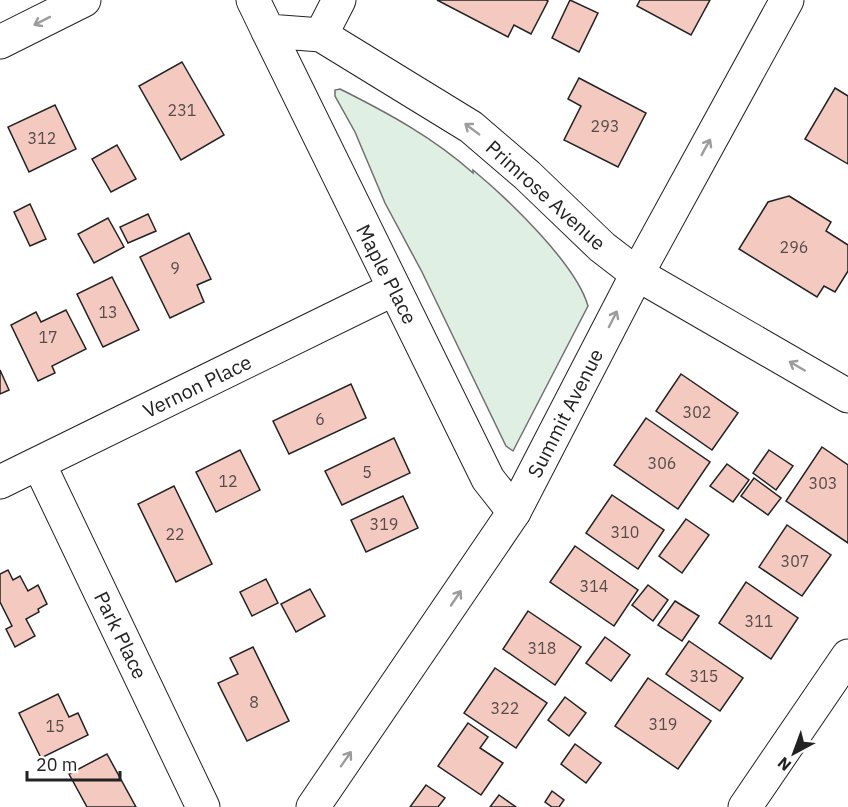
<svg xmlns="http://www.w3.org/2000/svg" width="848" height="807" viewBox="0 0 848 807" font-family="'IBM Plex Sans',sans-serif">
<style>
.green{fill:#e0efe3;stroke:#6f6f6f;stroke-width:1.5}
.building{fill:#f3c9c0;stroke:#222;stroke-width:1.5}
.lines{fill:none;stroke-linecap:round;stroke-linejoin:round}
.minor-casing{stroke:#222;stroke-width:35}
.minor{stroke:#fff;stroke-width:33}
.oneway{stroke:#9c9c9c}
.labels{text-anchor:middle;dominant-baseline:central;stroke-width:4.5;stroke-linejoin:round;paint-order:stroke}
.number-label{font-size:16px;fill:#564c4a}
.street-label{font-size:20px;fill:#222;stroke:#fff}
</style>
<rect width="100%" height="100%" fill="#fff"/>
<path class="green" d="M340,89C388,113 434,138 473,173V170C509,200 576,264 588,306L513,451L506,446L422,272L385,203L355,132L335,96V90Z"/>
<g class="building">
<polygon points="437,0 546,0 548,1 531,34 514,25 508,37"/>
<polygon points="570,0 598,13 579,52 552,38"/>
<polygon points="640,0 710,0 691,35 637,6"/>
<polygon points="182,62 224,135 181,160 139,86"/>
<polygon points="579,78 646,113 618,167 564,140 581,106 568,99"/>
<polygon points="835,88 848,96 848,164 805,139"/>
<polygon points="55,105 76,149 29,172 8,127"/>
<polygon points="117,145 136,179 111,192 92,159"/>
<polygon points="789,196 831,222 826,231 848,245 848,271 835,292 824,286 817,297 739,249 768,202"/>
<polygon points="30,204 46,239 30,246 14,212"/>
<polygon points="148,214 156,231 128,243 120,227"/>
<polygon points="108,218 124,247 94,263 78,234"/>
<polygon points="189,233 211,279 197,285 204,302 170,318 140,257"/>
<polygon points="112,277 139,330 103,347 77,294"/>
<polygon points="66,310 86,349 52,366 55,373 38,381 11,325 36,312 41,322"/>
<polygon points="0,370 9,390 0,394"/>
<polygon points="681,374 738,413 712,450 656,411"/>
<polygon points="351,384 366,418 289,454 273,421"/>
<polygon points="646,418 710,462 678,509 614,465"/>
<polygon points="394,438 410,473 342,505 325,471"/>
<polygon points="822,447 848,465 848,543 786,501"/>
<polygon points="240,450 260,490 216,512 196,472"/>
<polygon points="769,450 793,466 776,490 753,473"/>
<polygon points="727,464 749,480 733,502 710,486"/>
<polygon points="754,478 781,498 768,515 741,496"/>
<polygon points="174,486 212,564 176,582 138,504"/>
<polygon points="612,495 664,530 638,569 586,533"/>
<polygon points="403,496 418,528 366,552 351,520"/>
<polygon points="686,519 709,535 682,573 659,556"/>
<polygon points="787,525 831,555 802,596 759,567"/>
<polygon points="575,546 638,590 614,626 550,582"/>
<polygon points="8,570 13,580 20,576 28,591 38,585 47,604 38,609 39,612 26,619 35,636 15,647 6,629 12,626 0,602 0,574"/>
<polygon points="266,579 278,603 252,616 240,592"/>
<polygon points="746,582 798,618 771,659 719,623"/>
<polygon points="648,585 668,600 653,621 632,605"/>
<polygon points="310,589 325,616 296,632 281,604"/>
<polygon points="675,601 699,616 682,641 658,625"/>
<polygon points="528,611 581,647 555,685 503,649"/>
<polygon points="605,637 630,655 611,681 586,663"/>
<polygon points="689,641 743,678 720,711 666,674"/>
<polygon points="253,647 289,721 247,741 218,683 238,674 230,658"/>
<polygon points="495,668 547,703 516,748 464,713"/>
<polygon points="648,678 711,721 678,769 615,726"/>
<polygon points="58,694 69,717 78,713 88,735 41,758 19,713"/>
<polygon points="565,697 586,713 569,736 548,720"/>
<polygon points="468,723 488,737 480,748 503,763 481,795 438,766"/>
<polygon points="575,744 601,763 586,783 561,764"/>
<polygon points="107,754 136,807 87,807 69,774"/>
<polygon points="426,785 445,798 438,807 410,807"/>
<polygon points="552,791 564,800 559,807 552,807 545,802"/>
<polygon points="499,795 516,807 490,807"/>
</g>
<g class="lines">
<defs>
<g id="minor">
<polyline points="253,0 268,31 321,35 471,127 527,175 602,247 637,274 848,396"/>
<polyline points="268,31 488,479 514,512"/>
<polyline points="321,35 339,0"/>
<polyline points="0,42 84,0"/>
<polyline points="39,464 203,807"/>
<polyline points="0,482 394,289"/>
<polyline points="313,807 514,512 637,274 787,0"/>
<polyline points="745,807 848,656"/>
</g>
</defs>
<use href="#minor" class="minor-casing"/>
<use href="#minor" class="minor"/>
</g>
<defs><path id="oneway-shaft" d="M-6 0H5M1.5-3L5.5 0L1.5 3" fill="none" stroke-width="1.6" stroke-linecap="round" stroke-linejoin="round" transform="scale(1.5)"/></defs>
<g class="oneway">
<use href="#oneway-shaft" transform="translate(42 21) rotate(153)"/>
<use href="#oneway-shaft" transform="translate(472 129) rotate(-143)"/>
<use href="#oneway-shaft" transform="translate(706 147) rotate(-61)"/>
<use href="#oneway-shaft" transform="translate(613 319) rotate(-63)"/>
<use href="#oneway-shaft" transform="translate(797 366) rotate(-150)"/>
<use href="#oneway-shaft" transform="translate(456 598) rotate(-56)"/>
<use href="#oneway-shaft" transform="translate(346 759) rotate(-55)"/>
</g>
<g class="labels">
<g class="number-label">
<text x="182" y="110">231</text>
<text x="605" y="126">293</text>
<text x="42" y="138">312</text>
<text x="794" y="247">296</text>
<text x="175" y="268">9</text>
<text x="108" y="312">13</text>
<text x="48" y="337">17</text>
<text x="697" y="412">302</text>
<text x="320" y="419">6</text>
<text x="662" y="463">306</text>
<text x="367" y="472">5</text>
<text x="228" y="481">12</text>
<text x="823" y="483">303</text>
<text x="384" y="524">319</text>
<text x="625" y="532">310</text>
<text x="175" y="534">22</text>
<text x="795" y="561">307</text>
<text x="594" y="586">314</text>
<text x="759" y="621">311</text>
<text x="542" y="648">318</text>
<text x="704" y="676">315</text>
<text x="254" y="702">8</text>
<text x="505" y="708">322</text>
<text x="663" y="724">319</text>
<text x="55" y="726">15</text>
</g>
<g class="street-label">
<text transform="translate(546 195) rotate(42)">Primrose Avenue</text>
<text transform="translate(387 274) rotate(63)">Maple Place</text>
<text transform="translate(197 386) rotate(-26)">Vernon Place</text>
<text transform="translate(565 413) rotate(-63)">Summit Avenue</text>
<text transform="translate(121 635) rotate(64)">Park Place</text>
</g>
</g>
<g transform="translate(794 753) rotate(221)" stroke="#ffffff" stroke-width="4.5" paint-order="stroke">
<path d="M0-4.5L10 22L0 15L-10 22Z" fill="#222222"/>
<text y="-9" font-size="16" font-weight="bold" text-anchor="middle" fill="#222222">N</text>
</g>
<path d="M27 771v9h93v-9" fill="none" stroke="#222222" stroke-width="3"/>
<text x="36" y="771" font-size="18" fill="#222222" stroke="#ffffff" stroke-width="4.5" paint-order="stroke">20 m</text>
</svg>
